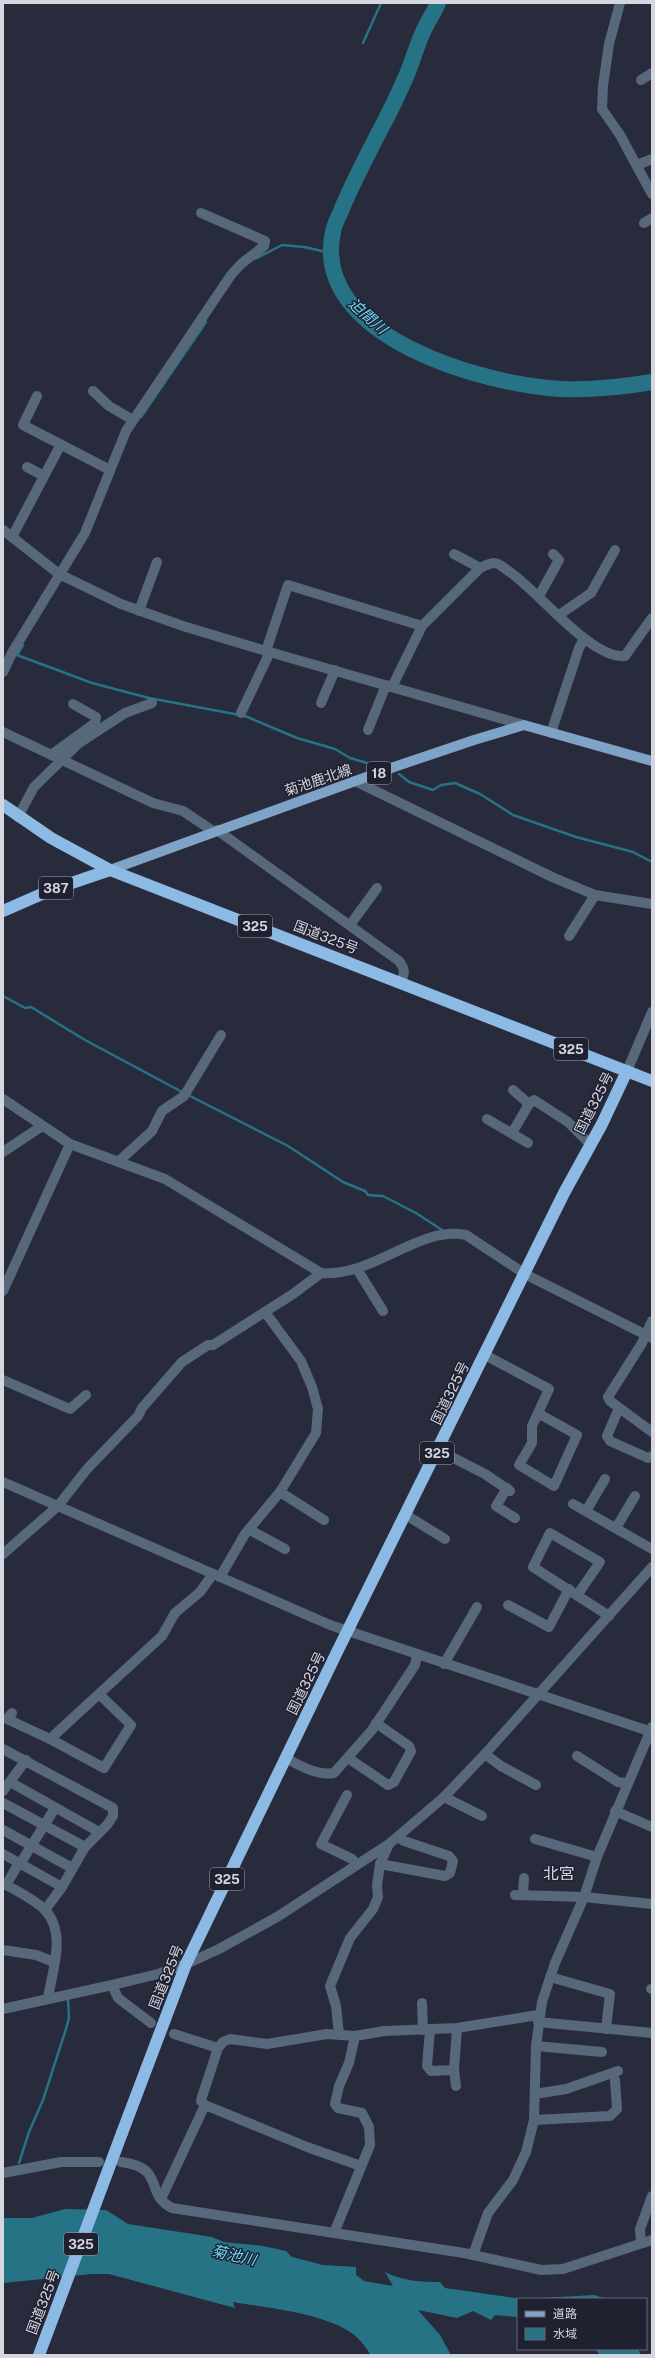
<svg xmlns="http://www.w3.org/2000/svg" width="655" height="2358" viewBox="0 0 655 2358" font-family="'Public Sans','Noto Sans JP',sans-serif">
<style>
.water{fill:#277386}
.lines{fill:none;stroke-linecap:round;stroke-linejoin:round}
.stream{stroke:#277386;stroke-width:2.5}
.river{stroke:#277386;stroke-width:16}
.minor{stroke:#56687a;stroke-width:10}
.major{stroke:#7ea3c7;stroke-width:10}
.highway{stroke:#8dbae5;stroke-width:12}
.highway-bridge{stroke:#8dbae5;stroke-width:12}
.labels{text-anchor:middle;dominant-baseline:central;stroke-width:3;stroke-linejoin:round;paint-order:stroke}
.shield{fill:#1f2131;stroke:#9ea0ac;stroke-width:1}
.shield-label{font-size:13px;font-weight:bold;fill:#d4d6e0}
.street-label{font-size:14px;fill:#d4d6e0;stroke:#1f2131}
.water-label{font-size:15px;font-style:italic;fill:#6bd8f6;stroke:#1f2131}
.quarter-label{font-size:16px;fill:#d4d6e0;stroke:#1f2131}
</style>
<rect width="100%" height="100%" fill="#282b3b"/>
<g class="water">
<path d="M65,2209L106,2210L128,2224L212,2237L224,2242L263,2246L286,2251L292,2257L323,2265L356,2267V2275L364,2281L393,2286L385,2272C402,2281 421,2282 440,2282L445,2288L523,2299H518V2317L495,2315L491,2320L473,2311L457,2318L418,2310L440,2335L451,2355H371C366,2348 360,2339 353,2334C324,2313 268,2308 233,2302L235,2308L109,2274H92L3,2283V2218H32Z"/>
<polygon points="594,2295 606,2299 523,2299"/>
<polygon points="595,2349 638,2349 641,2355 600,2355"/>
</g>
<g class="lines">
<g class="stream">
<polyline points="363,43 381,3"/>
<polyline points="255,259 282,245 304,247 331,253"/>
<polyline points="141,417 206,322"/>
<polyline points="23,645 17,655 92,683 149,698 245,716 297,738 335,749 350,758 367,763"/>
<polyline points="399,774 409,782 433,790 441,785 455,783 480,794 513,815 576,837 633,852 652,862"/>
<polyline points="3,996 25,1008 31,1007 85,1040 182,1092"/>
<polyline points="190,1096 288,1146 343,1182 365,1191 368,1195 383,1196 416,1213 442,1230"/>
<polyline points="19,2163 29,2132 43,2100 66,2029 69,2018 68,1999"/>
</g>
<path class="river" d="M438,3C434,13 427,22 423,32C417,45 413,59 408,72C399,93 389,114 378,134C365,160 352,184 341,211C338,218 334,225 333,232C310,337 485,385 561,389C590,390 623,387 652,382"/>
<g class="minor">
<polyline points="620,3 609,44 603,86 602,109 620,135 652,194"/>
<polyline points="641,80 652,73"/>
<polyline points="637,165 652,159"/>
<polyline points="644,223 652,218"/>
<polyline points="93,391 109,406 133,420"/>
<polyline points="37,396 23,425 110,470"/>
<polyline points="27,467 44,476"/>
<polyline points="3,530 59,574 121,604 183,626 266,651 524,725"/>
<polyline points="12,537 60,446"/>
<polyline points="454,554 480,568"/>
<polyline points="539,596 559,560 553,554"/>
<polyline points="139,611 157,562"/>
<polyline points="559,615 591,593 615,550"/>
<polyline points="266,651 288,585 422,626"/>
<polyline points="3,672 13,651 85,533 126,431 231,275 241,264 264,246 265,241 201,213"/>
<path d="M392,687L422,626L480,568C485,566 489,563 494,563C499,563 504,568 507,570C537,589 591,660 625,656L652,618"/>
<polyline points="321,703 335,670"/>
<polyline points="241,713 270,652"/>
<polyline points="368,730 386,685"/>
<polyline points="3,732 153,803 183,811 213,831"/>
<polyline points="551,733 579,648 584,639"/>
<polyline points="51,755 95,723 96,717 73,704"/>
<polyline points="355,781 552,877 595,895 652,904"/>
<polyline points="18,817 34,787 79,743 125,713 152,703"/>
<path d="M217,830L399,961C405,969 405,973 401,982"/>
<polyline points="350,925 377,888"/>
<polyline points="569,936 595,895"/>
<polyline points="627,1071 652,1012"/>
<polyline points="513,1090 529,1104"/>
<path d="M3,1099L70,1144L165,1179L321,1273C372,1278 419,1225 466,1235L525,1274L652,1338"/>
<polyline points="487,1119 528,1143"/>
<polyline points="512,1133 529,1104 534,1100 568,1122 590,1144"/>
<polyline points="3,1152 42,1126"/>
<polyline points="119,1161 152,1131 162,1111 184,1096 221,1035"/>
<polyline points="357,1269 383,1311"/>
<polyline points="3,1291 70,1144"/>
<polyline points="652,1321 642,1343 608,1397 610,1401 652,1432"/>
<polyline points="485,1355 549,1389 532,1426 532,1443 519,1465 554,1486 577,1435 543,1416 537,1415"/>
<polyline points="3,1380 70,1409 86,1395"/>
<polyline points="619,1408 607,1436 610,1441 648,1458 652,1456"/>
<polyline points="438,1450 485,1474 510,1491"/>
<polyline points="3,1482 330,1625 652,1732"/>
<polyline points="507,1488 496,1506 515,1518"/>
<polyline points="280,1492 324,1520"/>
<polyline points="573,1504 652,1549"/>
<polyline points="586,1511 605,1479"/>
<polyline points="406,1515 445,1539"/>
<polyline points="616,1528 635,1496"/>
<polyline points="250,1530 285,1549"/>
<polyline points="3,1554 58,1506 87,1469 138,1416 142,1408 182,1362 208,1345 213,1345 293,1294 321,1273"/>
<polyline points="220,1577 245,1534 280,1492 316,1433 318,1409 312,1387 301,1361 265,1312"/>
<polyline points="578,1594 600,1562 550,1533 533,1567 609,1616"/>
<polyline points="508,1605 549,1627 569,1589"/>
<polyline points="444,1664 477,1607"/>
<polyline points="12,1713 7,1719 50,1739 162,1636 175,1613 200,1592 213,1574"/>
<polyline points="50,1739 104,1768 131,1725 99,1694"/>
<polyline points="3,1749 113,1808 113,1816 107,1825 85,1847 62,1887 45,1910"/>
<polyline points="485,1754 501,1766 536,1785"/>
<polyline points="577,1756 618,1782 627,1783"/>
<path d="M286,1758C300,1766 318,1776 334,1773L372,1730L415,1665L417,1655"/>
<polyline points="348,1758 388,1785 394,1782 411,1751 409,1746 376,1723"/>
<polyline points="10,1782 99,1832"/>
<polyline points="3,1791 26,1760"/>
<polyline points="347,1795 321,1844 352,1859 357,1865"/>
<polyline points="444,1797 482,1816"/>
<polyline points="3,1803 85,1847"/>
<polyline points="615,1811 652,1827"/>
<polyline points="3,1830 72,1868"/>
<polyline points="535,1839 597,1857"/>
<polyline points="3,1854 62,1887"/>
<polyline points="20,1864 55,1808"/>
<polyline points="380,1864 445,1876 450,1873 453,1861 449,1856 404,1841 398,1837"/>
<path d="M3,1883C16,1891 34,1899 45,1910C67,1933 52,1972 48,1998"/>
<polyline points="6,1885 19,1863"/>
<polyline points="515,1895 584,1897 652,1904"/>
<polyline points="523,1895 524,1878"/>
<polyline points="3,1950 36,1955 54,1962"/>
<polyline points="550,1977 610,1994 606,2029"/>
<polyline points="112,1985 118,1998 151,2023"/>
<polyline points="651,1989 652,1989"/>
<polyline points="422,2003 423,2030"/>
<polyline points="3,2009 112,1985 158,1974 186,1964 219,1949 277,1917 389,1844 444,1797 485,1754 652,1567"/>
<polyline points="538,2022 652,2033"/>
<polyline points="430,2030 427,2066 431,2071 454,2070"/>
<polyline points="174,2034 218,2048"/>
<polyline points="339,2034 336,2006 330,1986 350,1938 373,1909 378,1897 377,1885 380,1864 389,1844"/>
<polyline points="536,2046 602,2052"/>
<polyline points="456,2086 454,2070 457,2028"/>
<polyline points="535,2094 566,2089 618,2071"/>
<polyline points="534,2120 610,2116 617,2109 615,2080"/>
<path d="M121,2162C167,2168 143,2193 172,2208L464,2253L541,2270L563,2269L652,2240"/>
<polyline points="361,2166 307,2147 205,2105 201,2101 202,2097 218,2048 223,2042 230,2039 267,2044 327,2034 355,2036 384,2031 457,2028 538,2015"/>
<polyline points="3,2173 61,2162 99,2162"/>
<polyline points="161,2199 205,2105"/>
<polyline points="334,2233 370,2145 369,2127 362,2113 338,2108 335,2104 339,2086 349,2063 355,2036"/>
<polyline points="641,2242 640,2229 652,2196"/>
<polyline points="473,2255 488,2213 513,2180 526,2152 534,2120 536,2046 542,2002 555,1963 584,1897 597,1857 652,1727"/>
</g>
<polyline class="major" points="110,870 394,767 474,740 524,725 652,761"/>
<g class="highway">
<polyline points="3,805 51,838 110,870 652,1081"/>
<polyline points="3,911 51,890 110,870"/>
<polyline points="122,2133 186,1964 337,1652 564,1193 602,1124 627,1071"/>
</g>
<polyline class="highway-bridge" points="39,2355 122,2133"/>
</g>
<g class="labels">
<g class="shield">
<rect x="367" y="762" width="24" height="22" rx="3"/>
<rect x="39" y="877" width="34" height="22" rx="3"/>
<rect x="238" y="915" width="34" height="22" rx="3"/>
<rect x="554" y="1038" width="34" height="22" rx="3"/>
<rect x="420" y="1442" width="34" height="22" rx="3"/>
<rect x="210" y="1868" width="34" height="22" rx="3"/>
<rect x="64" y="2233" width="34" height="22" rx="3"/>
</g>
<g class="shield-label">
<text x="379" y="773">18</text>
<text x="56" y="888">387</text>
<text x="255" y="926">325</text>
<text x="571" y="1049">325</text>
<text x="437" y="1453">325</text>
<text x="227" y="1879">325</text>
<text x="81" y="2244">325</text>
</g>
<g class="street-label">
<text transform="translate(318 780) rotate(-19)">菊池鹿北線</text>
<text transform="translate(326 937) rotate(21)">国道325号</text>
<text transform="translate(594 1103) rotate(-63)">国道325号</text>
<text transform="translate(450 1393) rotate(-64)">国道325号</text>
<text transform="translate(306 1683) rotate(-64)">国道325号</text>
<text transform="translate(166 1977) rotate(-68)">国道325号</text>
<text transform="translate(43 2302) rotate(-69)">国道325号</text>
</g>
<g class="water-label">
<text transform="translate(368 316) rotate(42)">迫間川</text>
<text transform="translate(234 2255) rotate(13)">菊池川</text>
</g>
<g class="quarter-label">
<text x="559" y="1873">北宮</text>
</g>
</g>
<rect width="655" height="2358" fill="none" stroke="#d4d6e0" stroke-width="8"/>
<rect x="517" y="2298" width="130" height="52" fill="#1f2131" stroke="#676977"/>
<rect x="525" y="2311" width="20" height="6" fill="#7ea3c7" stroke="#676977"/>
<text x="553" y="2318" font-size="12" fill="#d4d6e0">道路</text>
<rect x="525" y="2328" width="20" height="12" fill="#277386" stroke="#676977"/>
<text x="553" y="2338" font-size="12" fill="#d4d6e0">水域</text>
</svg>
